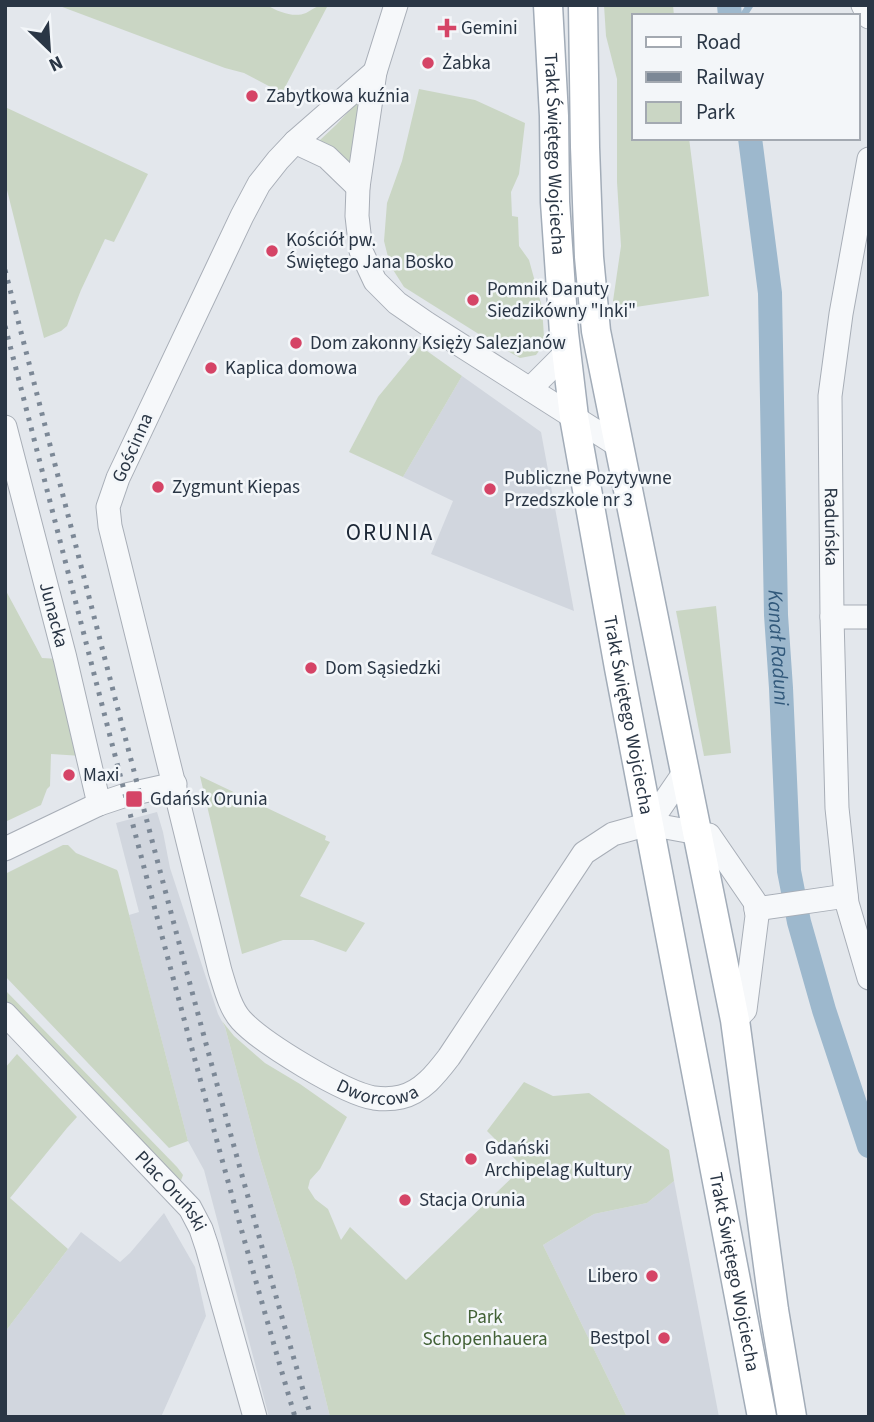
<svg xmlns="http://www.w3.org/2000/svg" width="874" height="1422" viewBox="0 0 874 1422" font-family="'Source Sans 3',sans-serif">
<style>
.built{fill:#d1d6de}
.green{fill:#cad6c4}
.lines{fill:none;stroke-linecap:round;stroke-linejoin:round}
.stream{stroke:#9db8cd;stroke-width:7}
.canal{stroke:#9db8cd;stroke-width:24}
.minor-casing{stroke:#a8aeb7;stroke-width:25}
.major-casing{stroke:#a2acb8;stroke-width:31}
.minor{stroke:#f6f8fa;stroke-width:23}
.major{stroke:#fff;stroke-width:28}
.rail{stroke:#7c8896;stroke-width:5;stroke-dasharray:3.5 7;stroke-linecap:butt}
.poi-dot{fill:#d54466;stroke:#f3f6f9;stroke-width:2.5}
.labels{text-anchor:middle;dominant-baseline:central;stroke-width:5;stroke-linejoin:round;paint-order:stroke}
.poi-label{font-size:19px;fill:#2a3645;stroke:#f3f6f9;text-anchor:start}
.street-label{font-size:19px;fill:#2a3645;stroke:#f3f6f9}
.park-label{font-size:19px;fill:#426136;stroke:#f3f6f9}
.water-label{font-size:21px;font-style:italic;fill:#32597b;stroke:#f3f6f9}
.quarter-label{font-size:23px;letter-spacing:2px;fill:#1c2736;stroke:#f3f6f9}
</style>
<rect width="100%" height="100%" fill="#e3e7ec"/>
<g class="built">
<polygon points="462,376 541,432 574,611 431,554 453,501 403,477"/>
<polygon points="157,812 163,832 170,868 218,1014 225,1027 259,1155 294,1269 330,1417 269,1417 204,1170 188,1141 129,915 139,912 116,823"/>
<polygon points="674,1181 719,1417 627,1417 543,1245 594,1214 647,1203"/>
<polygon points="164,1213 195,1267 206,1316 161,1417 5,1417 5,1332 81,1232 120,1262 130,1253"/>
</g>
<g class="green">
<path d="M57,5H267C278,12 294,18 306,13C314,9 318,4 327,7L282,93L244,73L225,68Z"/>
<polygon points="604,5 673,5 674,16 634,16 634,138 689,138 709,296 616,310 613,301 621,246 617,182 617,79 606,36"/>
<polygon points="419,89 475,100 525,123 519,174 511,192 512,216 518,217 519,246 529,260 542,307 544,337 542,347 536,355 520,358 485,338 404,287 390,265 384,241 387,203 402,161"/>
<polygon points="366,93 350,162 349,164 319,142 319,141 336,125"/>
<polygon points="5,107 148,174 114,242 105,239 81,290 67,326 61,331 44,338 5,182"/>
<polygon points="420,346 462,376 403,477 349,452 378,397"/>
<polygon points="5,589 42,658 59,659 82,756 51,754 50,786 47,789 41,805 5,822"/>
<polygon points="716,606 731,753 704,756 676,611"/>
<polygon points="200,776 326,836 325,840 330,842 300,896 365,923 346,952 313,940 283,940 242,954"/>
<polygon points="63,845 68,845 76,853 117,870 118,872 188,1141 169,1148 5,976 5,874"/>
<polygon points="5,990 177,1167 183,1175 180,1183 5,1002"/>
<polygon points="222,1021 234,1036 265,1063 300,1084 347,1117 320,1169 310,1180 308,1188 315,1199 328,1209 341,1240 350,1227 406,1280 523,1167 487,1131 524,1082 553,1096 589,1093 669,1150 674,1181 647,1203 594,1214 543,1245 627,1417 330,1417 294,1269 259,1155 225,1027"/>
<polygon points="17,1054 77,1117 67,1128 10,1198 68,1249 5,1332 5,1068"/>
</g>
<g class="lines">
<polyline class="stream" points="743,16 750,5"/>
<g class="canal">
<polyline points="729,5 730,16"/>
<path id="s1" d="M750,138L770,293L776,615L781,688L789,871L799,922L824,1010L869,1146"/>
</g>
<defs>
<g id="minor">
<polyline points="396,5 375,72 358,187 357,216 361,251 375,281 397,303 426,323 619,446"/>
<polyline points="863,5 869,17"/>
<path id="s2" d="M375,72L295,142L278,160L259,184L242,216L118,478L108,507L110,526L220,971C225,987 230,1008 241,1020C262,1043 344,1093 374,1098C382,1099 393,1099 401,1097C422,1092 436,1074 449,1057L584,853L613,834L649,824L709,835L755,902L757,916L745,1010L735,1020"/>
<polyline points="295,142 327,157 358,187"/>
<path id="s3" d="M869,159L841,314L830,396L832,617L837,808L847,903L869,978"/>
<polyline points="530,389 566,353"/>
<path id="s4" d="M5,427L65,658L99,804"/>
<polyline points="832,617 869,617"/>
<polyline points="649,824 684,773"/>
<polyline points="5,849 99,804 126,795 175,784"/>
<polyline points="756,909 846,896"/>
<path id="s5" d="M5,1014L190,1208L201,1229L207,1247L255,1417"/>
</g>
<g id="major">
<path id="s6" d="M548,5L554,116L555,202L564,333L574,417L619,668L762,1417"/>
<polyline points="583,5 585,147 589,257 596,331 735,1020 774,1310 792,1417"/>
</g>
</defs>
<use href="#minor" class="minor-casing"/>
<use href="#major" class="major-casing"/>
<use href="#minor" class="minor"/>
<use href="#major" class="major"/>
<g class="rail">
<path d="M5,270C104,653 199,1037 311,1417"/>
<path d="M5,326C99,691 189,1056 295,1417"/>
</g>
</g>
<g class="poi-dot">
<path d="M443.5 17.5h7v7h7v7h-7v7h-7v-7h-7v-7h7z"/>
<circle cx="428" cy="63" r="7"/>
<circle cx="252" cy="96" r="7"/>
<circle cx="272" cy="251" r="7"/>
<circle cx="473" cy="300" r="7"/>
<circle cx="296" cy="343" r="7"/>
<circle cx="211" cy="368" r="7"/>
<circle cx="158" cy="487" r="7"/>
<circle cx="490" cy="489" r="7"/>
<circle cx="311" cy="668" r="7"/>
<circle cx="69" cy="775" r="7"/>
<rect x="125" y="790" width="18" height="18" rx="3.5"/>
<circle cx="471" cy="1159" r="7"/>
<circle cx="405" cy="1200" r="7"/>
<circle cx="652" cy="1276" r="7"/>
<circle cx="664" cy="1338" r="7"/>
</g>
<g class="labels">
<g class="poi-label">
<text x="461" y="28">Gemini</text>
<text x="442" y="63">Żabka</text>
<text x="266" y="96">Zabytkowa kuźnia</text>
<text x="286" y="240">Kościół pw.<tspan x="286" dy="22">Świętego Jana Bosko</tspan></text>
<text x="487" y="289">Pomnik Danuty<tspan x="487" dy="22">Siedzikówny "Inki"</tspan></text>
<text x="310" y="343">Dom zakonny Księży Salezjanów</text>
<text x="225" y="368">Kaplica domowa</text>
<text x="504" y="478">Publiczne Pozytywne<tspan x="504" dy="22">Przedszkole nr 3</tspan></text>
<text x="172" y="487">Zygmunt Kiepas</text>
<text x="325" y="668">Dom Sąsiedzki</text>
<text x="83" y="775">Maxi</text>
<text x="150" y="799">Gdańsk Orunia</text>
<text x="485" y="1148">Gdański<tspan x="485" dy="22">Archipelag Kultury</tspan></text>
<text x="419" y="1200">Stacja Orunia</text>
<text x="638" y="1276" text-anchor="end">Libero</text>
<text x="650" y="1338" text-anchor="end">Bestpol</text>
</g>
<g class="street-label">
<text stroke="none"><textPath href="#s6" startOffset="149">Trakt Świętego Wojciecha</textPath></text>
<text transform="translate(133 448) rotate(-66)">Gościnna</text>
<text stroke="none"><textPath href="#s3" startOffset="371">Raduńska</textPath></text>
<text stroke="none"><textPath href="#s4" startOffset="194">Junacka</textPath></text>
<text stroke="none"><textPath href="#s6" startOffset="716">Trakt Świętego Wojciecha</textPath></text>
<text stroke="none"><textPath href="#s2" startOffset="1208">Dworcowa</textPath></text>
<text stroke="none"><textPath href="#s5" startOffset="243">Plac Oruński</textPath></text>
<text stroke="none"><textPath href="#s6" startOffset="1283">Trakt Świętego Wojciecha</textPath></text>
</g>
<g class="park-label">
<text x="485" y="1317">Park<tspan x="485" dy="22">Schopenhauera</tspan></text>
</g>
<g class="water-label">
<text stroke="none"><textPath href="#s1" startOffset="511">Kanał Raduni</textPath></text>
</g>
<g class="quarter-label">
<text x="390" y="532">ORUNIA</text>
</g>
</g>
<rect width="874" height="1422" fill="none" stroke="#2a3645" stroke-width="14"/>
<rect x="632" y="14" width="228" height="126" fill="#f3f6f9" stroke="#a3a9b1" stroke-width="2"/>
<rect x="646" y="37" width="35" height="10" fill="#ffffff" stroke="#a3a9b1" stroke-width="2"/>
<text x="696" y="49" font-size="21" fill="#2a3645">Road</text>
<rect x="646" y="72" width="35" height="10" fill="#7c8896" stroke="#a3a9b1" stroke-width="2"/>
<text x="696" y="84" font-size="21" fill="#2a3645">Railway</text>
<rect x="646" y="102" width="35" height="21" fill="#cad6c4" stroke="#a3a9b1" stroke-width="2"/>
<text x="696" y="119" font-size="21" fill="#2a3645">Park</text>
<g transform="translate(49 49) rotate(155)" stroke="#f3f6f9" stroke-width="5" paint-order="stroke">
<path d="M0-5L12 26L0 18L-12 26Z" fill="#2a3645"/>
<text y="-10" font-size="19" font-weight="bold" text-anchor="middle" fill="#2a3645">N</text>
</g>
</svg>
